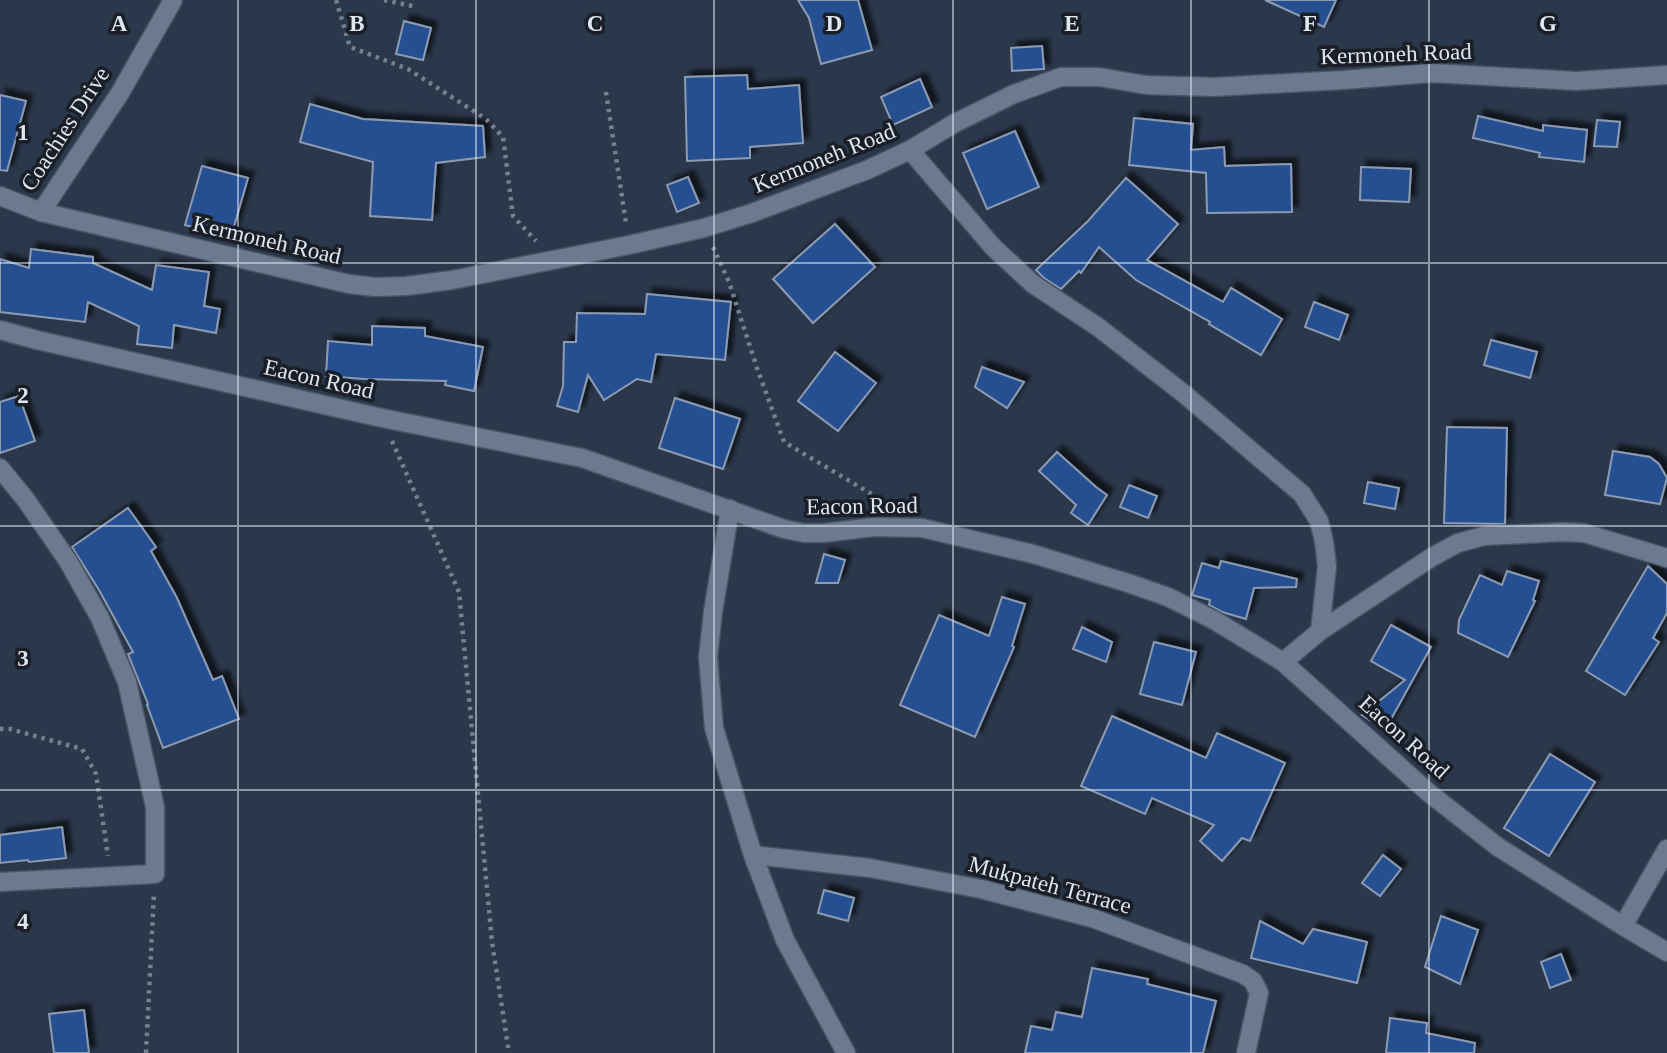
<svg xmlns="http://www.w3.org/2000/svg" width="1667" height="1053" viewBox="0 0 1667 1053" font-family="Georgia,serif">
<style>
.building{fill:#255091;stroke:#8c9bb2;stroke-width:2;filter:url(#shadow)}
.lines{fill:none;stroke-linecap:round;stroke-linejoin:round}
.street-casing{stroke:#485262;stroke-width:21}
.path{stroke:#768090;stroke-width:4.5;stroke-dasharray:3.5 5;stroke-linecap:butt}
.street{stroke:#6c7a90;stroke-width:18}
.grid{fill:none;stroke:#dee6f2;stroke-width:2;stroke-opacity:0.55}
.labels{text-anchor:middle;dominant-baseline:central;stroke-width:7;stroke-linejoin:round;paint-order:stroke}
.street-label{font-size:23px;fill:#dee6f2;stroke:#191e27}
.grid-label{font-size:23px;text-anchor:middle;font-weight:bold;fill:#dee6f2;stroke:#191e27;stroke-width:7;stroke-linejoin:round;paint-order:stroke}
</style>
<defs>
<filter id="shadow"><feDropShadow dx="6" dy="-6" stdDeviation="2" flood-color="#0009"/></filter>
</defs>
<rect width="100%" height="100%" fill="#2b374a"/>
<g class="building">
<polygon points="798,0 858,0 872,50 821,64 809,18"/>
<polygon points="1265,0 1336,0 1324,27"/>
<polygon points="404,21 431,28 423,60 396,54"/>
<polygon points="1042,46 1044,69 1012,71 1011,48"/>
<polygon points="747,75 748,89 799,85 803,143 750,147 750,158 687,161 685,77"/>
<polygon points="920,79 932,107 893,125 881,97"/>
<polygon points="0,95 26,101 7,171 0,170"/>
<polygon points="310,104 363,119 483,126 485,157 436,163 432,220 370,216 373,162 300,142"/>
<polygon points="1478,116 1543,131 1543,125 1587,130 1584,162 1539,157 1540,153 1473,138"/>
<polygon points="1134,118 1193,124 1191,150 1224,147 1225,166 1291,164 1292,212 1207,213 1206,173 1129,165"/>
<polygon points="1597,120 1620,122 1617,147 1594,146"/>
<polygon points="1015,131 1039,187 987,209 963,153"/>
<polygon points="202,166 248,178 231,237 185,225"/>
<polygon points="1361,167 1411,169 1409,202 1360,200"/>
<polygon points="688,177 699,203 677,212 667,185"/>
<polygon points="1126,178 1178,224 1147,260 1223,302 1231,288 1282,319 1261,355 1209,324 1210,322 1136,280 1099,247 1081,273 1079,271 1061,289 1044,278 1036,270 1088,221"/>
<polygon points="835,224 875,267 813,323 773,279"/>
<polygon points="31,249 93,257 93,263 152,290 156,265 209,272 204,306 220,309 216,333 174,325 172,348 137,344 139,326 88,302 85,322 0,312 0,259 29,268"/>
<polygon points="647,294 731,302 725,360 656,354 651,382 637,379 604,400 588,375 578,412 557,406 563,386 564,342 576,342 577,313 645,314"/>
<polygon points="1314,302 1348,315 1339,340 1305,327"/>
<polygon points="372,326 425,328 425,336 483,347 474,391 445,385 446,381 364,379 326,376 328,341 372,345"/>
<polygon points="1491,340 1537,352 1530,378 1484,365"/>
<polygon points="835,352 876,383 838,431 798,401"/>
<polygon points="982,367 1024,382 1007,408 975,387"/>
<polygon points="19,396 35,441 0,453 0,402"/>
<polygon points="675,398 740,419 723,469 659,448"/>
<polygon points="1447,427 1507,428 1505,524 1444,523"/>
<polygon points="1613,451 1650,457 1659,464 1667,478 1660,504 1605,495"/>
<polygon points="1057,452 1096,487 1107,495 1088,525 1071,513 1076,505 1039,471"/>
<polygon points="1368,482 1399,488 1395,509 1364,503"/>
<polygon points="1129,485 1157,496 1148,518 1120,507"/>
<polygon points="128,508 156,547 151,551 177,598 213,680 222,676 239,719 163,748 147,705 148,704 128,654 133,652 99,590 72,547"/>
<polygon points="824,554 845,560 838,583 816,583"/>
<polygon points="1221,561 1297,579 1296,587 1254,588 1246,619 1222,612 1209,605 1210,600 1192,595 1202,563 1219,568"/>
<polygon points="1648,566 1667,584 1667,613 1653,638 1659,642 1625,695 1586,671"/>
<polygon points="1507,571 1539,581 1533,600 1535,601 1508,657 1458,633 1459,620 1480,575 1502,585"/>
<polygon points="1002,597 1025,604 1012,646 1014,647 975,737 900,705 939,615 989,636"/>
<polygon points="1391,625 1431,647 1385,730 1362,715 1405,680 1371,661"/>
<polygon points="1082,627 1112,642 1106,662 1073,649"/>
<polygon points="1154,642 1196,652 1182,705 1140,694"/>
<polygon points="1112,716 1206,758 1217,733 1285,763 1250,841 1242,838 1222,861 1200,841 1214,825 1152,798 1145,814 1081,786"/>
<polygon points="1550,754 1595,782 1549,856 1504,828"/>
<polygon points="62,827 66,858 29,862 28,860 0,863 0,835"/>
<polygon points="1383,855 1401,869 1380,896 1362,883"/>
<polygon points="824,890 854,898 848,921 818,913"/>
<polygon points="1441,916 1478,930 1460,984 1425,967"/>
<polygon points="1260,921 1303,944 1313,929 1367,942 1357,983 1251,958"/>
<polygon points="1561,954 1571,980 1550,988 1541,962"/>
<polygon points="1092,968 1148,979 1147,984 1216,1001 1203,1053 1025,1053 1031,1026 1052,1030 1056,1012 1082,1017"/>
<polygon points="84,1010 89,1053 54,1053 49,1014"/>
<polygon points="1390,1018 1427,1023 1426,1033 1475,1043 1474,1053 1386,1053"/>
</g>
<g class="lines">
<defs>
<g id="street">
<polyline points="910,150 993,247 1033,284 1098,327 1183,393 1302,494 1319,521 1324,541 1327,566 1320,631"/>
<polyline points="0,196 41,212 349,284 375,287 407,286 452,280 629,245 704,228 752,213 867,170 910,150 955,123 1014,94 1061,77 1099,77 1146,85 1214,87 1343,80 1432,73 1576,81 1667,75"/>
<polyline points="41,212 120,93 173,0"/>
<polyline points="0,330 37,340 382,418 582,458 784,529 804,533 823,533 875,527 922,528 1033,554 1128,583 1168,597 1214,620 1283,662 1429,793 1498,847 1623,926 1667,952"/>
<polyline points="0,468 26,500 68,561 100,618 127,682 155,807 155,874 0,882"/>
<polyline points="730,509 713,612 708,657 714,728 753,855 785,940 846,1053"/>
<polyline points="1283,662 1320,631 1432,557 1458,543 1484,536 1563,532 1584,533 1667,558"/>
<polyline points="753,855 870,868 981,889 1092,918 1243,974 1253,981 1259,993 1246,1053"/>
<polyline points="1623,926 1667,849"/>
</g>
</defs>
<use href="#street" class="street-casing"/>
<g class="path">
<polyline points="336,0 350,47 408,69 486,119 503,137 513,216 536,241"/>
<polyline points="384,0 417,7"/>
<polyline points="606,92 626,223"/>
<polyline points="713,247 729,282 757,368 784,442 890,505"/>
<polyline points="392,441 459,592 492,942 509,1053"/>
<polyline points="0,729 10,729 82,749 96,774 108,856"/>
<polyline points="146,1053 154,893"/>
</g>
<use href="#street" class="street"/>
</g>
<path class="grid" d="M238,0V1053M476,0V1053M714,0V1053M953,0V1053M1191,0V1053M1429,0V1053M0,263H1667M0,526H1667M0,790H1667"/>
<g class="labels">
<g class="street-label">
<text transform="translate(1396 54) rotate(-2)">Kermoneh Road</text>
<text transform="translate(65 129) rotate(-57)">Coachies Drive</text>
<text transform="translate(824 158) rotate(-22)">Kermoneh Road</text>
<text transform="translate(267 240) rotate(13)">Kermoneh Road</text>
<text transform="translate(319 379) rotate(13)">Eacon Road</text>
<text transform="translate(862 506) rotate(-1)">Eacon Road</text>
<text transform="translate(1404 737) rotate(42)">Eacon Road</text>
<text transform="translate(1050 885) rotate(15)">Mukpateh Terrace</text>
</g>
</g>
<g class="grid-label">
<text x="119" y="31">A</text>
<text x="357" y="31">B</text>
<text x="595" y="31">C</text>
<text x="834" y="31">D</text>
<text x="1072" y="31">E</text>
<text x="1310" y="31">F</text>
<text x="1548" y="31">G</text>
<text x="23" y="140">1</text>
<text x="23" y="403">2</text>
<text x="23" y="666">3</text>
<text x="23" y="929">4</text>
</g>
</svg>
